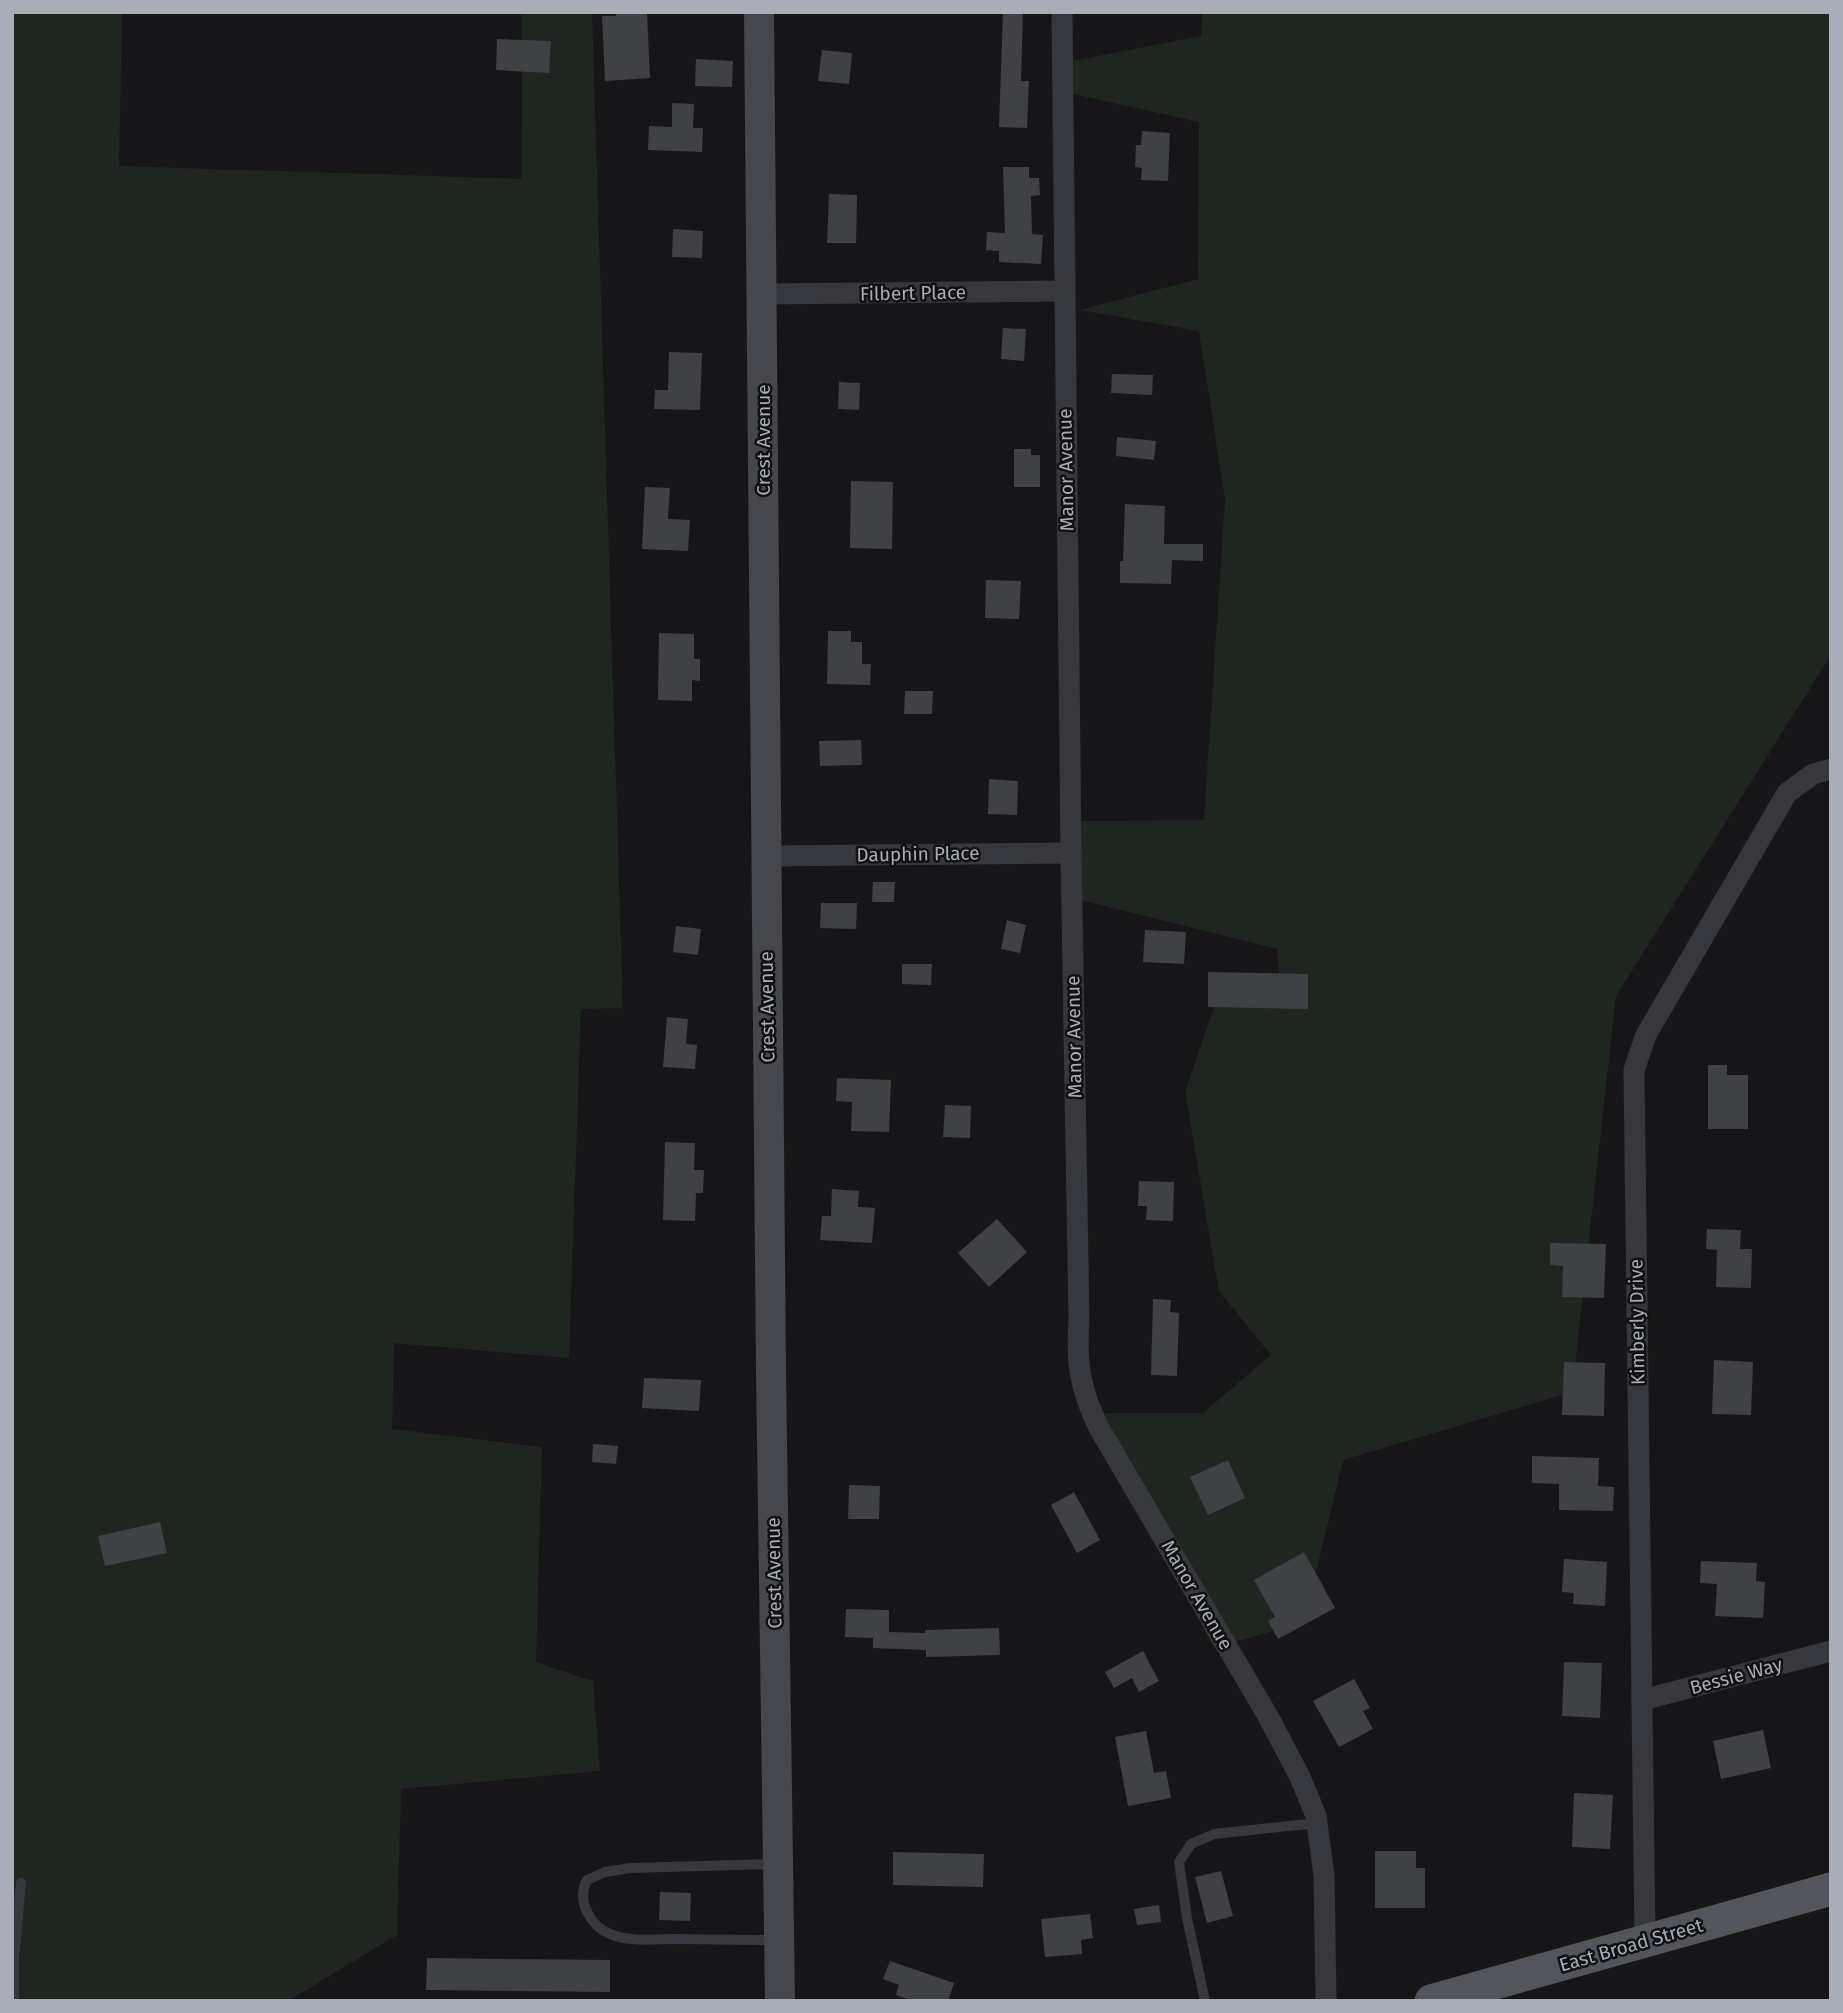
<svg xmlns="http://www.w3.org/2000/svg" width="1843" height="2013" viewBox="0 0 1843 2013" font-family="'Fira Sans',sans-serif">
<style>
.green{fill:#1e261f}
.building{fill:#404145}
.lines{fill:none;stroke-linecap:round;stroke-linejoin:round}
.lane{stroke:#37383d;stroke-width:10}
.street{stroke:#37383d;stroke-width:21}
.secondary{stroke:#45474d;stroke-width:30}
.primary{stroke:#53555c;stroke-width:33}
.labels{text-anchor:middle;dominant-baseline:central;stroke-width:5;stroke-linejoin:round;paint-order:stroke}
.street-label{font-size:19px;fill:#a8adb8;stroke:#111113}
</style>
<rect width="100%" height="100%" fill="#161618"/>
<g class="green">
<polygon points="12,12 122,12 119,166 522,179 521,12 592,12 623,1008 581,1009 569,1358 394,1343 392,1429 542,1447 536,1662 593,1681 600,1771 401,1789 397,1935 288,2001 12,2001"/>
<polygon points="1202,12 1831,12 1831,655 1616,996 1572,1392 1343,1460 1304,1622 1214,1648 1090,1413 1203,1413 1271,1355 1219,1291 1185,1091 1222,985 1280,980 1277,949 1072,898 1071,821 1204,820 1225,500 1199,331 1080,310 1198,279 1199,122 1064,92 1062,63 1201,36"/>
</g>
<g class="building">
<polygon points="616,12 647,12 650,78 605,81 602,16 616,16"/>
<polygon points="1003,12 1023,12 1021,81 1029,81 1027,128 999,127"/>
<polygon points="497,39 551,41 549,73 496,70"/>
<polygon points="822,50 852,53 849,84 818,81"/>
<polygon points="696,59 733,61 732,87 695,86"/>
<polygon points="672,103 694,104 693,128 703,128 702,152 648,150 649,126 672,127"/>
<polygon points="1142,131 1170,133 1168,181 1141,180 1142,168 1135,167 1136,145 1141,145"/>
<polygon points="1003,167 1029,167 1029,178 1039,178 1040,195 1031,196 1032,234 1043,235 1041,264 999,262 999,251 986,250 987,232 1005,233"/>
<polygon points="829,194 857,195 856,243 827,243"/>
<polygon points="673,229 703,231 702,258 672,257"/>
<polygon points="1003,328 1026,329 1024,361 1001,359"/>
<polygon points="669,352 702,353 700,410 654,409 655,390 668,390"/>
<polygon points="1112,374 1153,375 1152,395 1111,393"/>
<polygon points="839,382 860,383 859,410 838,409"/>
<polygon points="1117,437 1156,441 1154,460 1116,456"/>
<polygon points="1014,449 1031,449 1031,455 1040,455 1040,487 1014,487"/>
<polygon points="851,481 893,482 892,549 850,548"/>
<polygon points="645,487 670,488 668,519 690,520 688,551 642,549"/>
<polygon points="1125,504 1165,506 1164,544 1203,544 1203,561 1172,560 1171,584 1120,583 1120,561 1123,561"/>
<polygon points="986,580 1021,581 1019,619 985,618"/>
<polygon points="828,631 851,631 851,642 862,642 862,664 871,664 870,685 827,684"/>
<polygon points="659,633 694,634 694,659 700,659 700,681 692,680 692,701 658,700"/>
<polygon points="905,691 933,691 932,714 904,714"/>
<polygon points="861,740 862,765 820,766 819,741"/>
<polygon points="989,779 1018,781 1017,815 988,814"/>
<polygon points="873,882 895,882 894,902 872,902"/>
<polygon points="821,903 857,903 856,929 820,928"/>
<polygon points="1007,920 1026,925 1020,953 1001,949"/>
<polygon points="676,926 701,929 698,955 673,952"/>
<polygon points="1145,930 1186,932 1184,964 1143,962"/>
<polygon points="902,964 932,964 931,985 902,984"/>
<polygon points="1208,972 1308,974 1308,1009 1208,1007"/>
<polygon points="667,1017 688,1019 686,1044 697,1045 695,1069 663,1067"/>
<polygon points="1708,1065 1727,1065 1727,1075 1748,1075 1748,1129 1708,1129"/>
<polygon points="837,1078 891,1080 889,1132 851,1131 852,1102 836,1101"/>
<polygon points="945,1105 971,1106 970,1138 943,1137"/>
<polygon points="665,1142 695,1143 694,1170 704,1170 703,1193 696,1193 695,1221 663,1220"/>
<polygon points="1139,1181 1174,1182 1173,1221 1146,1220 1147,1206 1138,1206"/>
<polygon points="832,1189 859,1191 858,1207 875,1208 872,1243 820,1240 822,1216 831,1216"/>
<polygon points="997,1219 1027,1252 989,1287 958,1253"/>
<polygon points="1707,1229 1741,1230 1740,1249 1752,1249 1751,1288 1716,1287 1717,1250 1706,1249"/>
<polygon points="1550,1243 1606,1244 1604,1298 1562,1297 1563,1266 1550,1265"/>
<polygon points="1153,1299 1171,1300 1170,1312 1179,1313 1177,1376 1151,1375"/>
<polygon points="1714,1360 1753,1362 1751,1415 1712,1414"/>
<polygon points="1564,1362 1605,1363 1604,1416 1562,1415"/>
<polygon points="644,1378 701,1380 699,1411 642,1408"/>
<polygon points="593,1444 618,1446 616,1464 592,1462"/>
<polygon points="1532,1456 1599,1458 1598,1486 1614,1487 1613,1511 1559,1510 1559,1484 1532,1483"/>
<polygon points="1228,1460 1245,1498 1208,1515 1190,1477"/>
<polygon points="849,1485 880,1486 879,1519 848,1519"/>
<polygon points="1074,1492 1100,1540 1077,1553 1051,1505"/>
<polygon points="160,1522 167,1553 105,1566 98,1536"/>
<polygon points="1304,1552 1335,1608 1278,1639 1268,1621 1275,1617 1254,1580"/>
<polygon points="1564,1559 1607,1562 1605,1606 1573,1604 1574,1593 1562,1592"/>
<polygon points="1701,1561 1757,1563 1756,1581 1765,1582 1763,1618 1715,1616 1717,1584 1700,1583"/>
<polygon points="846,1609 889,1610 889,1632 925,1633 925,1630 999,1628 1000,1655 926,1657 926,1650 873,1648 873,1638 845,1637"/>
<polygon points="1143,1651 1159,1681 1139,1692 1132,1678 1114,1688 1105,1672"/>
<polygon points="1564,1662 1602,1663 1600,1718 1562,1716"/>
<polygon points="1354,1679 1370,1708 1363,1711 1373,1729 1339,1747 1313,1701"/>
<polygon points="1763,1730 1771,1768 1721,1779 1713,1741"/>
<polygon points="1146,1731 1154,1773 1166,1771 1171,1798 1128,1806 1115,1737"/>
<polygon points="1574,1793 1613,1795 1610,1849 1572,1847"/>
<polygon points="1375,1851 1416,1851 1416,1868 1425,1868 1425,1908 1375,1908"/>
<polygon points="893,1852 984,1854 983,1887 893,1885"/>
<polygon points="1221,1871 1233,1916 1207,1923 1195,1877"/>
<polygon points="660,1892 691,1893 690,1921 659,1920"/>
<polygon points="1159,1905 1161,1922 1137,1925 1134,1909"/>
<polygon points="1090,1914 1093,1938 1081,1940 1082,1954 1045,1957 1041,1919"/>
<polygon points="427,1958 610,1960 610,1992 426,1990"/>
<polygon points="890,1961 954,1983 948,2001 913,2001 896,1995 899,1985 883,1979"/>
</g>
<g class="lines">
<g class="lane">
<path d="M776,1864L630,1868L605,1872L587,1880C576,1900 590,1926 610,1934C629,1942 654,1939 674,1939C708,1939 743,1940 777,1940"/>
<polyline points="14,2001 14,1959 21,1883"/>
<polyline points="1205,2001 1187,1918 1179,1862 1191,1844 1214,1834 1317,1823"/>
</g>
<g class="street">
<path d="M1062,12L1071,853L1079,1320C1076,1362 1080,1390 1099,1428L1269,1718L1300,1777L1316,1816L1324,1875L1326,2001"/>
<polyline points="762,294 1064,291"/>
<polyline points="766,856 1071,853"/>
<polyline points="1642,1700 1831,1651"/>
<polyline points="1645,1941 1634,1070 1646,1035 1787,793 1813,774 1831,769"/>
</g>
<polyline class="secondary" points="759,12 771,1371 780,2001"/>
<polyline class="primary" points="1431,2001 1831,1889"/>
</g>
<g class="labels">
<g class="street-label">
<text transform="translate(913 293) rotate(-1)">Filbert Place</text>
<text transform="translate(763 440) rotate(-90)">Crest Avenue</text>
<text transform="translate(1066 470) rotate(-91)">Manor Avenue</text>
<text transform="translate(918 854) rotate(-1)">Dauphin Place</text>
<text transform="translate(767 1007) rotate(-91)">Crest Avenue</text>
<text transform="translate(1074 1037) rotate(-91)">Manor Avenue</text>
<text transform="translate(1637 1322) rotate(-91)">Kimberly Drive</text>
<text transform="translate(774 1573) rotate(-91)">Crest Avenue</text>
<text transform="translate(1197 1595) rotate(60)">Manor Avenue</text>
<text transform="translate(1736 1676) rotate(-15)">Bessie Way</text>
<text transform="translate(1631 1945) rotate(-16)">East Broad Street</text>
</g>
</g>
<rect width="1843" height="2013" fill="none" stroke="#a8adb8" stroke-width="28"/>
</svg>
